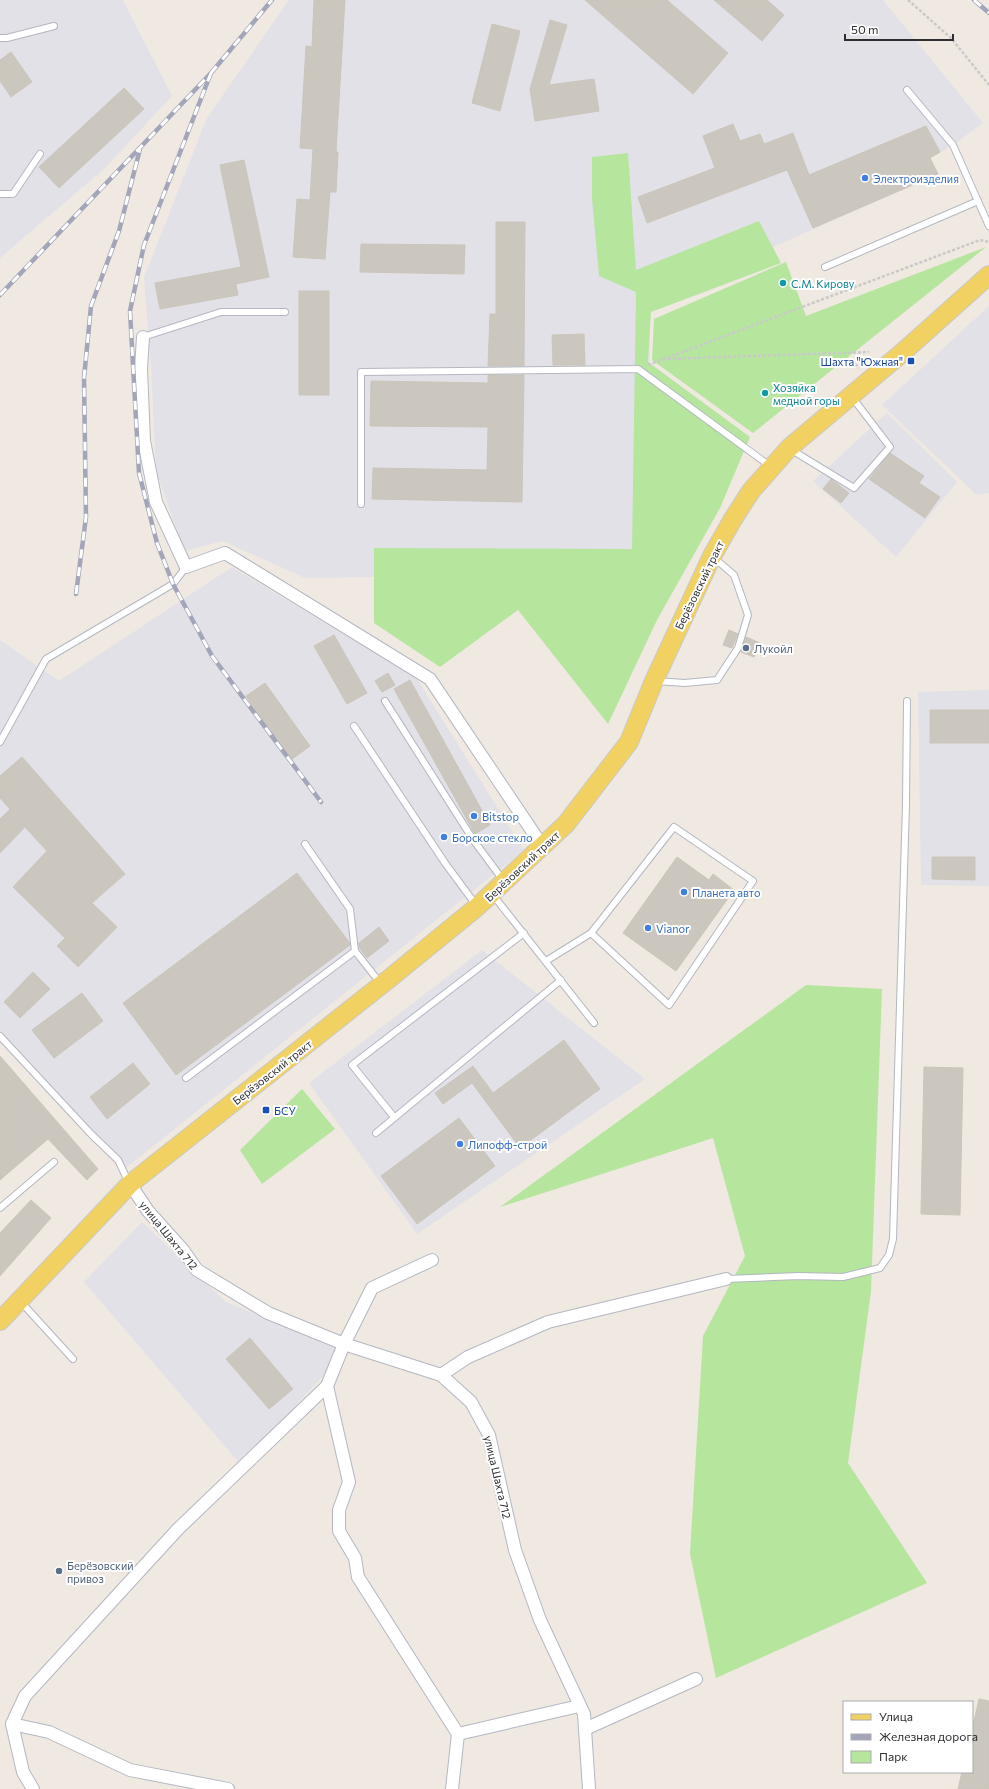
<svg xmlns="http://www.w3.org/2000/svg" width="989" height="1789" viewBox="0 0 989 1789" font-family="Commissioner,sans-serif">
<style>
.industrial{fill:#e3e1e8}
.green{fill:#b6e59e}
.building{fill:#cbc7bf;stroke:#cbc5ba}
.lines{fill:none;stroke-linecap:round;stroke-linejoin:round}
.lane-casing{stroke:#b4b7c1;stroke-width:8}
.street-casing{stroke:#b4b7c1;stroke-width:14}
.primary-casing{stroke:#c9c9c9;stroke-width:20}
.path{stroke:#c9c9c9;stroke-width:2.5;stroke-dasharray:3 2;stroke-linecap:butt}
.lane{stroke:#fff;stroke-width:6}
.street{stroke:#fff;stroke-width:12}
.primary{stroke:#f2d163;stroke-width:18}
.rail-casing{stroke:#a3a6b8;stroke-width:4.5}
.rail{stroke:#fff;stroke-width:3;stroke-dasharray:9;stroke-linecap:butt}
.shop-dot{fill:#3f7fe0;stroke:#fff;stroke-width:1.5}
.culture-dot{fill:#0f9aa8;stroke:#fff;stroke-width:1.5}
.transit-dot{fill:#1a4fb4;stroke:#fff;stroke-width:1.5}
.service-dot{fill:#5c6f8a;stroke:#fff;stroke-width:1.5}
.labels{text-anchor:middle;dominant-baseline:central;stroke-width:4;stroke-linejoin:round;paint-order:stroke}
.shop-label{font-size:11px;fill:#366cbe;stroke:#fff;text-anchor:start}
.culture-label{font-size:11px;fill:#0d838f;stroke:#fff;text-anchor:start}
.transit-label{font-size:11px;fill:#164399;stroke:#fff;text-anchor:end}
.street-label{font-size:11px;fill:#2e2e2e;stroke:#fff}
.service-label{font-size:11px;fill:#4e5e75;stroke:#fff;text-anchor:start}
</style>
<rect width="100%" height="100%" fill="#efe9e1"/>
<g class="industrial">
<polygon points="0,0 123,0 172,96 104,169 0,258"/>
<polygon points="289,0 883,0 983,123 953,145 930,158 938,174 649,302 652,573 305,578 223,541 184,551 156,470 151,366 144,277 207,118"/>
<polygon points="989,306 989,493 977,495 882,405"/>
<polygon points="887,413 957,482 896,557 813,481"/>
<polygon points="232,567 417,679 524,850 122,1171 0,1043 0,640 59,681"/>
<polygon points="989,690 989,886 921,885 918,692"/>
<polygon points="482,950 645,1079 417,1234 309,1083"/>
<polygon points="142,1222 226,1302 346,1351 241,1465 84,1282"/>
</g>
<g class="green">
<polygon points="628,153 636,270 759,221 781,263 651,312 648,362 750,437 720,508 657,620 608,724 518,610 440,667 374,623 374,548 632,549 636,292 599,276 592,198 592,157"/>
<polygon points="986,247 753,433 652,360 654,319 786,262 806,316"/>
<polygon points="806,985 882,989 871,1291 848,1463 927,1583 716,1678 690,1554 703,1336 745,1256 713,1138 500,1207"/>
<polygon points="302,1089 335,1129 262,1184 240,1150"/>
</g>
<g class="building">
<polygon points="314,0 345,0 336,152 338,152 336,192 330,192 325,259 293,257 297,199 310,200 313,149 300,148 306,46 312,47"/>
<polygon points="585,0 667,0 728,53 693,94"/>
<polygon points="714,0 767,0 784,15 762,41"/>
<polygon points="550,20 567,25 549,85 594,79 599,111 535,121 530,89"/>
<polygon points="492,24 520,31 500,111 472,103"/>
<polygon points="11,52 32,82 11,97 0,81 0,60"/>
<polygon points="124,88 144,109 59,188 39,167"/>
<polygon points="733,124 740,141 760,134 764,144 793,133 809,175 926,126 940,152 930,158 938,174 813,228 787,170 647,223 638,197 715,168 703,136"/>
<polygon points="244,160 269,277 236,284 238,295 160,309 155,283 241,267 220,165"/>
<polygon points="496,222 525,222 524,366 488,366 490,314 496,314"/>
<polygon points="361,244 465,245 464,274 360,272"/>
<rect x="299" y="291" width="30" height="104"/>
<polygon points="584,334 585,365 553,365 552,335"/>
<polygon points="488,375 524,375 522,502 372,499 373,468 487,470 488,427 370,426 371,381 488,383"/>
<polygon points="890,453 924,476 919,483 940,497 925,518 869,479"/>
<polygon points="831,479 849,493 841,503 823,489"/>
<polygon points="729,630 738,634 732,648 723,645"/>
<polygon points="334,635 367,693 347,704 314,646"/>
<polygon points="746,637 760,643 754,657 741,652"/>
<polygon points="388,673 395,685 382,692 375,681"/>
<polygon points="410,680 490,825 475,834 394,689"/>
<polygon points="265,683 310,746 291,760 246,696"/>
<rect x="930" y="710" width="59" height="33"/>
<polygon points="22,757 125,874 92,903 117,927 78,967 57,946 65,938 13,887 47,851 25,827 0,853 0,819 10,809 0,798 0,776"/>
<polygon points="677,857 709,880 713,874 734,890 676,971 623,933"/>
<polygon points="932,857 975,857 975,880 932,879"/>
<polygon points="297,873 349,942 350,945 176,1075 123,1003"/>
<polygon points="379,927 389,941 367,958 359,947 359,943"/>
<polygon points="33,972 50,989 20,1018 4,1002"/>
<polygon points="82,993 103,1021 54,1058 32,1030"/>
<polygon points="564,1040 600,1089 520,1148 472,1083 443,1104 435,1093 473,1066 493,1093"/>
<polygon points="0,1056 98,1169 87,1180 48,1139 0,1180"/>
<polygon points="133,1063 150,1084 107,1119 90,1097"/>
<polygon points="924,1067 963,1068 960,1215 921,1214"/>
<polygon points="459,1118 495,1166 417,1224 381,1176"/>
<polygon points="31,1200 51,1218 0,1276 0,1233"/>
<polygon points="250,1338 293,1389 269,1409 226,1359"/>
<polygon points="979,1699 989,1701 989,1789 958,1789 962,1772 972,1772 972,1730"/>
</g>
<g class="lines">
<defs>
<g id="lane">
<polyline points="0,38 7,38 54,26"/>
<polyline points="907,90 953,145 989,226"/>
<polyline points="0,194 13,194 40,154"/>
<polyline points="825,267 978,201"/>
<polyline points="143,337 221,312 285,312"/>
<polyline points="790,449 854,488 890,447 852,397"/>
<polyline points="361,504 361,372 638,369 770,466"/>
<polyline points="656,681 685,683 717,680 738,648 748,615 734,575 713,557"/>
<polyline points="385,701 474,841 503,880"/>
<polyline points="354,726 445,863 476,905"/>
<polyline points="0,742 46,659 173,584 186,567"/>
<polyline points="305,844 350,909 355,951"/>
<polyline points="493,895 594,1023"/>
<polyline points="546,961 591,933 674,827 753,881 669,1005 591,933"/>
<polyline points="0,1036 91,1134 118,1160 129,1183"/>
<polyline points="186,1078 355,951 381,984"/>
<polyline points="394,1117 352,1065 524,933"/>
<polyline points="376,1133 561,980"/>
<polyline points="0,1208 54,1162"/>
<polyline points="726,1279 798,1276 843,1277 880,1268 889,1255 893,1239 906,804 907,701"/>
<polyline points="21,1302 73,1359"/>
</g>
<g id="street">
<polyline points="143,337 141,369 144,441 156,502 186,567 225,553 430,679 543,847"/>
<polyline points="130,1184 148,1211 183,1250 197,1270 268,1313 344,1344 441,1375 471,1402 489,1435 515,1550 540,1620 584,1714 589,1789"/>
<polyline points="441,1375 468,1357 548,1322 726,1279"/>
<polyline points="327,1386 349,1482 339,1510 339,1531 355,1558 358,1577 458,1734 452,1789"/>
<polyline points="12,1724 49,1732 130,1770 228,1789"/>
<polyline points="585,1729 696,1679"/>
<polyline points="458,1734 579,1706"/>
<polyline points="33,1789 23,1772 12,1724 25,1696 178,1529 327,1386 344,1344 372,1288 432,1260"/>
</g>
<polyline id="primary" points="0,1321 130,1184 390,978 477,907 566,824 629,742 654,681 712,556 733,519 751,491 789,448 903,352 989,275"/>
</defs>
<use href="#lane" class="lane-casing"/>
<use href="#street" class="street-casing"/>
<use href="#primary" class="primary-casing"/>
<g class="path">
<polyline points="908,0 951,38 989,85"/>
<polyline points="663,359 869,352"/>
<polyline points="855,364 859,368"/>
<polyline points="648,365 980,240 989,242"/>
</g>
<use href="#lane" class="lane"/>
<use href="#street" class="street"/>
<use href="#primary" class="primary"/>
<defs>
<g id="rail">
<polyline points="974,0 989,13"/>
<polyline points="211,73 144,245 130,311 139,473 157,543 173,584 212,656 321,802"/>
<polyline points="0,295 211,73 272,0"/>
<polyline points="76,594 86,517 84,378 91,306 119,231 140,149"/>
</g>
</defs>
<use href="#rail" class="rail-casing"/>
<use href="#rail" class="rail"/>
</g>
<g class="shop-dot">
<circle cx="865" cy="178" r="4"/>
<circle cx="474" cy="816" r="4"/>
<circle cx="444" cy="837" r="4"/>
<circle cx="684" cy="892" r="4"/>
<circle cx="648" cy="928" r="4"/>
<circle cx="460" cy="1144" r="4"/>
</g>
<g class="culture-dot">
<circle cx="783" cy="283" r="4"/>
<circle cx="765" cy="393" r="4"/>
</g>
<g class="transit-dot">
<rect x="907" y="357" width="8" height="8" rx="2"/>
<rect x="262" y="1106" width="8" height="8" rx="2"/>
</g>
<g class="service-dot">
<circle cx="746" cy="648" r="4"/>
<circle cx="59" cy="1571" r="4"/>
</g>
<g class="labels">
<g class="shop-label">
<text x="873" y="178">Электроизделия</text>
<text x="482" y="816">Bitstop</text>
<text x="452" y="837">Борское стекло</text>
<text x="692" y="892">Планета авто</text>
<text x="656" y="928">Vianor</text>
<text x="468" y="1144">Липофф-строй</text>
</g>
<g class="culture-label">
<text x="791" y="283">С.М. Кирову</text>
<text x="773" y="387">Хозяйка<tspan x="773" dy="13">медной горы</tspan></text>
</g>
<g class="transit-label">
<text x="903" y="361">Шахта "Южная"</text>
<text x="274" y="1110" text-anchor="start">БСУ</text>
</g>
<g class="street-label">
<text transform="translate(699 585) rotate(-64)">Берёзовский тракт</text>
<text transform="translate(522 866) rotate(-43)">Берёзовский тракт</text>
<text transform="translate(272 1072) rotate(-38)">Берёзовский тракт</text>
<text transform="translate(169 1235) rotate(51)">улица Шахта 712</text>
<text transform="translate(498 1477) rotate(77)">улица Шахта 712</text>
</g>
<g class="service-label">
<text x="754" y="648">Лукойл</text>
<text x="67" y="1565">Берёзовский<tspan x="67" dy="13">привоз</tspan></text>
</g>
</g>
<rect x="843" y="1701" width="130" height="72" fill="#ffffff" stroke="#ababab"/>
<rect x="851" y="1714" width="20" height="6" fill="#f2d163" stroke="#ababab"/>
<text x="879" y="1721" font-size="12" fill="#2e2e2e">Улица</text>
<rect x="851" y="1734" width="20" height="6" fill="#a3a6b8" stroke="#ababab"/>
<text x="879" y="1741" font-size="12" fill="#2e2e2e">Железная дорога</text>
<rect x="851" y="1751" width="20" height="12" fill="#b6e59e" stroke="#ababab"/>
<text x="879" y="1761" font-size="12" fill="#2e2e2e">Парк</text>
<path d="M845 34v6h108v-6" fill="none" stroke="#2e2e2e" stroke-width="2"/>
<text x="851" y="34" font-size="12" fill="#2e2e2e" stroke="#ffffff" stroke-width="3" paint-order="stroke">50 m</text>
</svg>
